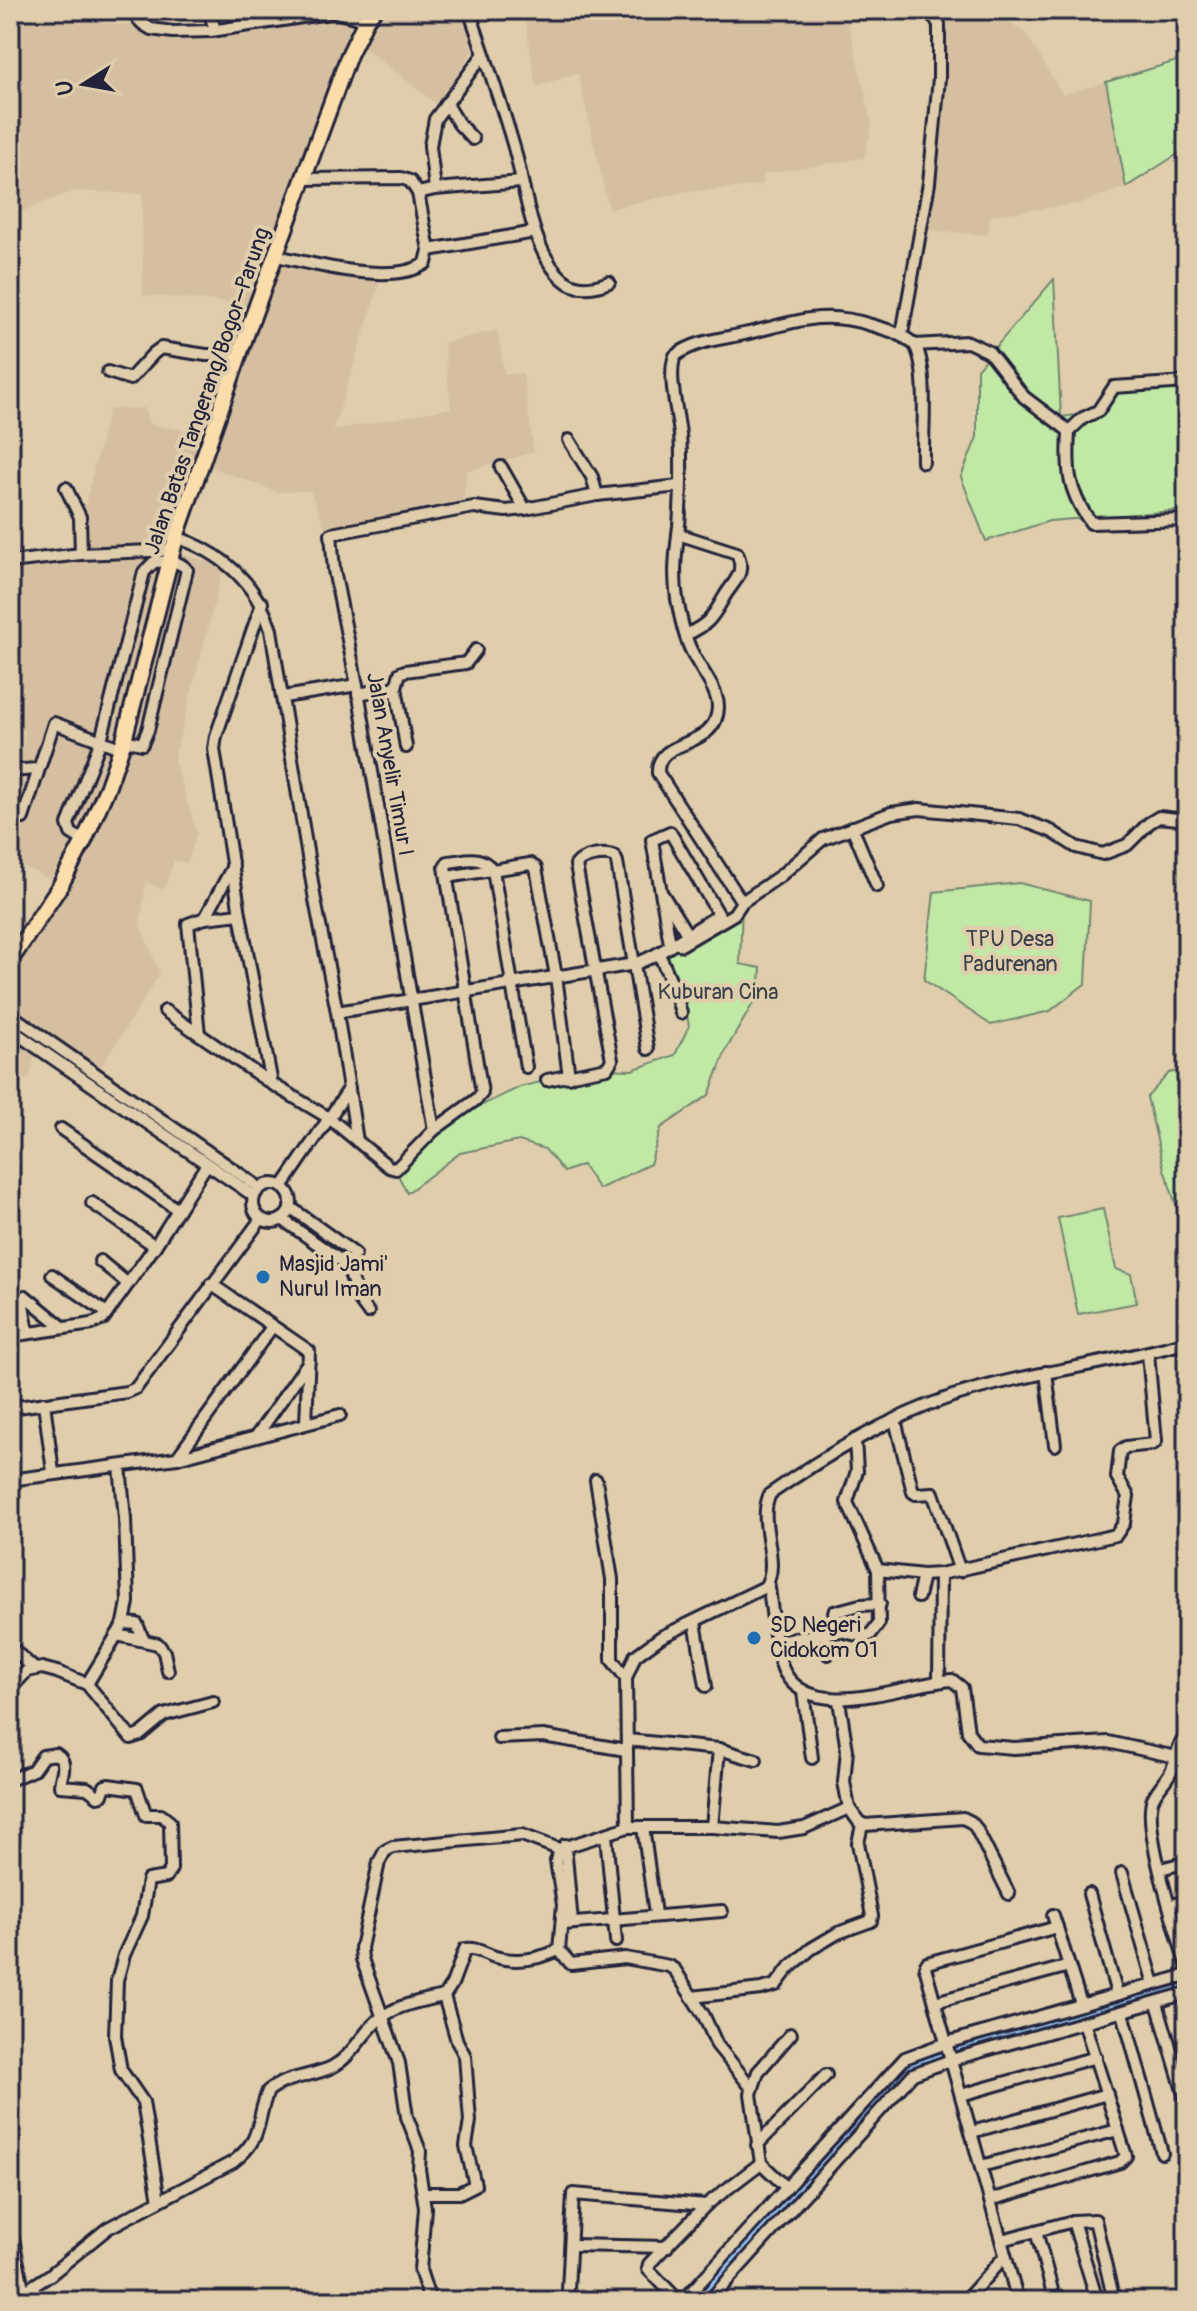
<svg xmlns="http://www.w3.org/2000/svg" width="1197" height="2311" viewBox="0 0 1197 2311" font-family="Pangolin,sans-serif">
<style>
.built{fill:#d5bfa0}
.green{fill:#c1e9a5;stroke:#728670;stroke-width:2}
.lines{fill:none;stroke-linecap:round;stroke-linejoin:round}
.river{stroke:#98c5f2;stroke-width:16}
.minor-casing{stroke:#22223b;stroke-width:16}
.major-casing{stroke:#22223b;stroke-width:20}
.minor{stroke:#dfcdab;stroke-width:10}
.major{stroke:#faddab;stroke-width:14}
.poi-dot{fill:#1f6fb2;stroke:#dfcdab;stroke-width:3}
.labels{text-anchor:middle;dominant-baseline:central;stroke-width:8;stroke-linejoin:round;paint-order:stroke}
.street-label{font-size:22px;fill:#22223b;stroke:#dfcdab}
.park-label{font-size:22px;fill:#3a404b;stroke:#dfcdab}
.poi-label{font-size:22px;fill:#22223b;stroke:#dfcdab;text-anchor:start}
</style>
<rect width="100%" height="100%" fill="#dfcdab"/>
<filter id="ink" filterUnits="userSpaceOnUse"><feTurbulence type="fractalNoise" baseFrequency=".0125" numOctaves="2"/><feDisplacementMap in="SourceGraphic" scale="16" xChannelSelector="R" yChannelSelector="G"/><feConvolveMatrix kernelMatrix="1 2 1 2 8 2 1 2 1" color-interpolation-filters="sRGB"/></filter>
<g filter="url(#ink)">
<g class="built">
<polygon points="371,10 467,10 472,51 438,105 355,41 277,252 381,278 333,430 451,408 444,343 497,330 505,375 523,373 534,452 467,471 463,504 326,530 310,491 277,492 190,459 162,549 224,566 174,759 197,834 187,863 174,860 164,890 146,883 140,924 160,974 99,1070 42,1031 29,1077 10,1087 10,964 60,884 10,860 10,789 16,789 25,730 10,729 10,564 79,556 86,500 109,409 145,408 148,424 194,432 238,303 143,295 142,194 73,191 20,212 16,265 10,265 10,22 41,17 189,31 312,14 368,13"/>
<polygon points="524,10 850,10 847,16 872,125 864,158 763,174 763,185 684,192 609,209 578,73 536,87"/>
<polygon points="989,11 1025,32 1063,95 1106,82 1126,187 1078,204 990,215 988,235 915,230 921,200 936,51 926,14"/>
</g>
<g class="green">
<polygon points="1187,58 1187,148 1126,187 1106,82"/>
<polygon points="1054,279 1061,417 1102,412 1115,388 1187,376 1187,510 1049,521 986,541 961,477 977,437 977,369"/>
<polygon points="1019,883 1090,901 1086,983 1050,1011 991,1025 924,980 934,892"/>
<polygon points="742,903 740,964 761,968 759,993 726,1050 709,1095 661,1128 650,1164 599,1189 582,1165 564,1172 545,1149 519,1141 460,1153 407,1193 396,1171 453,1119 520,1087 594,1069 632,1070 675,1055 689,1026 683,994 666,950"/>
<polygon points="1187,1069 1187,1237 1164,1169 1147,1097 1169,1073"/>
<polygon points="1103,1209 1116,1269 1131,1274 1137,1303 1078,1314 1058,1218"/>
</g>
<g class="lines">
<polyline class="river" points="698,2301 906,2069 918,2062 1187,1985"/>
<defs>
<g id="minor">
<polyline points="136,10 138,19 143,24 151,29 173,32 211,31 335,12 366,20"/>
<polyline points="209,10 215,30"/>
<path d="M469,10C484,54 500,99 513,144C525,183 530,251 563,279C576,291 594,288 609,282"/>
<polyline points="446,103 459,124 473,139"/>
<polyline points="304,179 401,178 410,181 418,193"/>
<polyline points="435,189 521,182"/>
<polyline points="429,250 535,232"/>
<path d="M277,256C313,264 394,286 426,263L429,250L418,193L435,189L430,146L435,119L483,55"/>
<polyline points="902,334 929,183 939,78 939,24 934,17 922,10"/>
<path d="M915,345C929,370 922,431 923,462"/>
<polyline points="108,372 130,379 154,353 161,348 206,355 240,355"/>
<polyline points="1069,431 1083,418 1098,411 1114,387 1187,382"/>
<polyline points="569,440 592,477 597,495"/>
<polyline points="501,467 525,509"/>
<polyline points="66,488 80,517 81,554"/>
<path d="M678,534L737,553C747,575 732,582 723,599C711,620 708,624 686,635"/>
<path d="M176,537C223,553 256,582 271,630L315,900L337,1012L357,1141"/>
<polyline points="10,562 81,554 173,550"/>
<polyline points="262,603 216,736 214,749 240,914 272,1084"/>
<polyline points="396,687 406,747"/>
<polyline points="358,694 396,687 400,673 405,671 466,663 476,650"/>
<polyline points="284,697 357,685"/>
<polyline points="10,771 37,769"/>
<polyline points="23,818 54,723 120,748"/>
<polyline points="852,827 877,886"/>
<path d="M84,841L71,833L68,824L101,740L144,572L154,562C166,561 180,560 187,570L148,730L142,744L124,740"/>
<polyline points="447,877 530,864 536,868 556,976 569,1077"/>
<polyline points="663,895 687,934"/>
<path d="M742,902L658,773C656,736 717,751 718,707C718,689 699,668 692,652C684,637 680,616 677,599C673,574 676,551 679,526C681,501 682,460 680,435C678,413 667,375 675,356C694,341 721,339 744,334C794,323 820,309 871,325C888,330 901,333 915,345L968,342L989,352L1024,397L1069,431C1067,469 1067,490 1091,523L1187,520"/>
<polyline points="205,918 233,866"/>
<polyline points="681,945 734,914 742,902 780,876 823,839 891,813 919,809 1019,819 1051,831 1076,847 1103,854 1127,845 1149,823 1159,817 1187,820"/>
<polyline points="659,954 674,988 681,1013"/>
<path d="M165,1011L272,1084L329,1118L389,1167L396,1169L434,1130L477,1099L482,1093L445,867L448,862C468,860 479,854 493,870L526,1067"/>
<path d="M337,1012L635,964C665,953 691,931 719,915L670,832L652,840L670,944"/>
<polyline points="10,1014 260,1188"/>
<polyline points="10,1029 254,1196"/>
<polyline points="199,1034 188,924 205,918 240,914"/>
<path d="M547,1080L607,1068L612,1060L576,865C582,856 605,852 615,857L617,862L648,1049"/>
<polyline points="61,1129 178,1210"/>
<polyline points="434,1130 357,685 334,570 331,534 474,507 506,511 525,509 597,495 679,486"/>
<circle cx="272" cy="1203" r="19"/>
<polyline points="282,1187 349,1089"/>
<polyline points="92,1203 155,1246"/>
<polyline points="282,1219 347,1265 355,1254 290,1207"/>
<polyline points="100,1261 128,1284"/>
<polyline points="347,1265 359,1300 368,1312"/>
<polyline points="52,1275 107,1313"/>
<polyline points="211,1284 309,1351 306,1423"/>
<polyline points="28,1333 22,1299 25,1296 64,1328"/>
<polyline points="10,1336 92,1324 103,1319 155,1246 207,1164"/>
<polyline points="1046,1372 1055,1445"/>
<polyline points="44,1403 53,1472"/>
<polyline points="10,1408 127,1392 136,1388 261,1219"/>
<polyline points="895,1420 913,1492 916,1494 933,1493 960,1571"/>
<polyline points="257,1435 309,1361"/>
<polyline points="855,1440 857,1471 847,1502 878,1570"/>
<polyline points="177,1458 272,1327"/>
<polyline points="10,1480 177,1458 340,1415"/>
<polyline points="596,1480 612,1579 612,1660 626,1678"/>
<path d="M768,1582C772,1604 775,1656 785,1673C814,1724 907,1683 952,1680L962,1688L968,1732L978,1745L1014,1748L1108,1742L1176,1757"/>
<polyline points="918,1597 923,1575"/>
<polyline points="834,1612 860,1605 880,1604"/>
<polyline points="695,1622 706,1686"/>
<polyline points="124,1623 137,1624 143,1639"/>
<polyline points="825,1634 828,1654"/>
<polyline points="117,1635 158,1644 164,1652 168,1671"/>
<polyline points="777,1641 840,1631 861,1636 870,1635 879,1623 878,1570 923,1575 940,1574 1116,1535 1124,1523 1128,1496 1117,1477 1120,1451 1126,1447 1153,1444 1156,1441 1148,1354"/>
<polyline points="10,1647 35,1669"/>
<polyline points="939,1681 940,1574"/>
<polyline points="87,1684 124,1623 128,1602 125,1519 120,1466"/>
<polyline points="10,1689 27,1671 42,1668 57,1672 87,1684 131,1738 140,1735 164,1715 213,1702"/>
<polyline points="803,1692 812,1758"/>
<polyline points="839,1701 847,1750 844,1782 849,1808"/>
<path d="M1187,1736C1177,1744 1177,1758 1172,1769C1167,1781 1156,1789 1152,1801C1144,1833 1177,1932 1187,1967"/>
<polyline points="499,1738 543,1736 626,1750"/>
<polyline points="627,1740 719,1749 756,1760"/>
<polyline points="1179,1747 1187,1773"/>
<path d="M10,1780L33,1770L43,1756L56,1754C69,1762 61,1774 60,1786L87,1788L98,1796L102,1795L105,1786L108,1785L137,1789L146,1815H161L170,1822L171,1869L166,1877L148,1880L142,1916L124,1955L117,1981L115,2036L121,2070L143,2102L159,2201"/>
<polyline points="628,1827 712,1827 778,1832 804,1828 849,1808 859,1822 865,1825 963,1818 971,1822 976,1828 1009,1894"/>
<polyline points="643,1827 655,1914"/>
<polyline points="712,1827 719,1749"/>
<polyline points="606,1835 616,1941"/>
<polyline points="565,1845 572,1923"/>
<polyline points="1160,1869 1184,1863 1187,1857"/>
<polyline points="1122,1873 1154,1984"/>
<polyline points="1089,1894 1117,1994"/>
<polyline points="1170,1906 1187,1900"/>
<polyline points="1053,1915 1081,2004"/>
<polyline points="563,1924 722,1911"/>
<polyline points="559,1950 571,1964 625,1958 669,1966 675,1970 704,2016 717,2045 751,2087"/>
<polyline points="692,1997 761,1989 776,1985 788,1969 811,1949 838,1933 871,1921 872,1916 858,1843 862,1825"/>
<polyline points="935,2002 1069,1966"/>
<polyline points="1157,2003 1187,2104"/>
<polyline points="1123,2013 1162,2153"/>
<polyline points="961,2095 1096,2057"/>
<polyline points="972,2132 1107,2094"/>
<polyline points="757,2145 826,2075"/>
<polyline points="981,2166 1118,2130"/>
<polyline points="787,2188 761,2163 751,2094 758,2072 791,2034"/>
<polyline points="424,2193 459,2193 475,2185 466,2146 470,2121 465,2056 457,2041 444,1996"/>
<polyline points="990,2200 1120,2162 1126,2156 1084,2022"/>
<polyline points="1073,2221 1094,2290 1094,2301"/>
<polyline points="10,2224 24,2293"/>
<polyline points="1036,2231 1055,2301"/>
<polyline points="1002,2240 1073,2221 1095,2220 1114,2301"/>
<polyline points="572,2245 667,2247"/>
<polyline points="970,2295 1005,2256"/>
<path d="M10,2301L50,2275L108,2228L233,2162C264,2138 255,2123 268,2091C287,2076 311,2077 332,2067C355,2055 364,2028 385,2015C402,2004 425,2000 444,1996L452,1984L465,1949C476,1947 485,1954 495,1957C516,1963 539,1959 559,1950L563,1905L556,1861L559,1849L628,1827L626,1678L635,1656L661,1637L765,1587C782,1561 756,1523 770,1494C826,1455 887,1418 953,1396C1030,1371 1110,1365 1187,1342"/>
<polyline points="430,2301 420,2270 425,2208 419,2169 420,2151 407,2117 399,2063 362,1959 361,1948 379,1862 385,1851 393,1847 522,1835 559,1849"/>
<polyline points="570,2301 568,2290 573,2194 706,2205"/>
<polyline points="679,2301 648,2269 649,2264 706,2205 761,2163"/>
<polyline points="683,2301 905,2058 946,2043 1187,1975"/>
<polyline points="709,2301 913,2074 951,2060 1187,1993"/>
<polyline points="1018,2301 925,1967 927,1963 1057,1927"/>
</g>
<polyline id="major" points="10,961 60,886 84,841 108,786 124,740 176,537 246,335 349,55 366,20 374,10"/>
</defs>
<use href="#minor" class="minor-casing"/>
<use href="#major" class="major-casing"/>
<use href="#minor" class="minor"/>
<use href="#major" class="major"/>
</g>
</g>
<g class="poi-dot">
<circle cx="263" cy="1277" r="8"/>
<circle cx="754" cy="1638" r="8"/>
</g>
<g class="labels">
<g class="street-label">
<text transform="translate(207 391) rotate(-71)">Jalan Batas Tangerang/Bogor–Parung</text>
<text transform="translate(390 764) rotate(80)">Jalan Anyelir Timur I</text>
</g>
<g class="park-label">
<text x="1010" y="939">TPU Desa<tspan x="1010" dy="25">Padurenan</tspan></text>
<text x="718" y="992">Kuburan Cina</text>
</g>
<g class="poi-label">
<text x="279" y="1264">Masjid Jami'<tspan x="279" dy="25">Nurul Iman</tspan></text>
<text x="770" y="1625">SD Negeri<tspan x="770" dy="25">Cidokom 01</tspan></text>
</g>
</g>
<rect width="1197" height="2311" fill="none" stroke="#dfcdab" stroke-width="40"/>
<rect x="20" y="20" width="1157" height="2271" fill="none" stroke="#22223b" stroke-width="3" filter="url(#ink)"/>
<g transform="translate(84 84) rotate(259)" stroke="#dfcdab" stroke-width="6" paint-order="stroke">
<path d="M0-6L14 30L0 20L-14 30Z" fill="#22223b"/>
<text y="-12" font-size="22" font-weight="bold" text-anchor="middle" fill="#22223b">U</text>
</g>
</svg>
